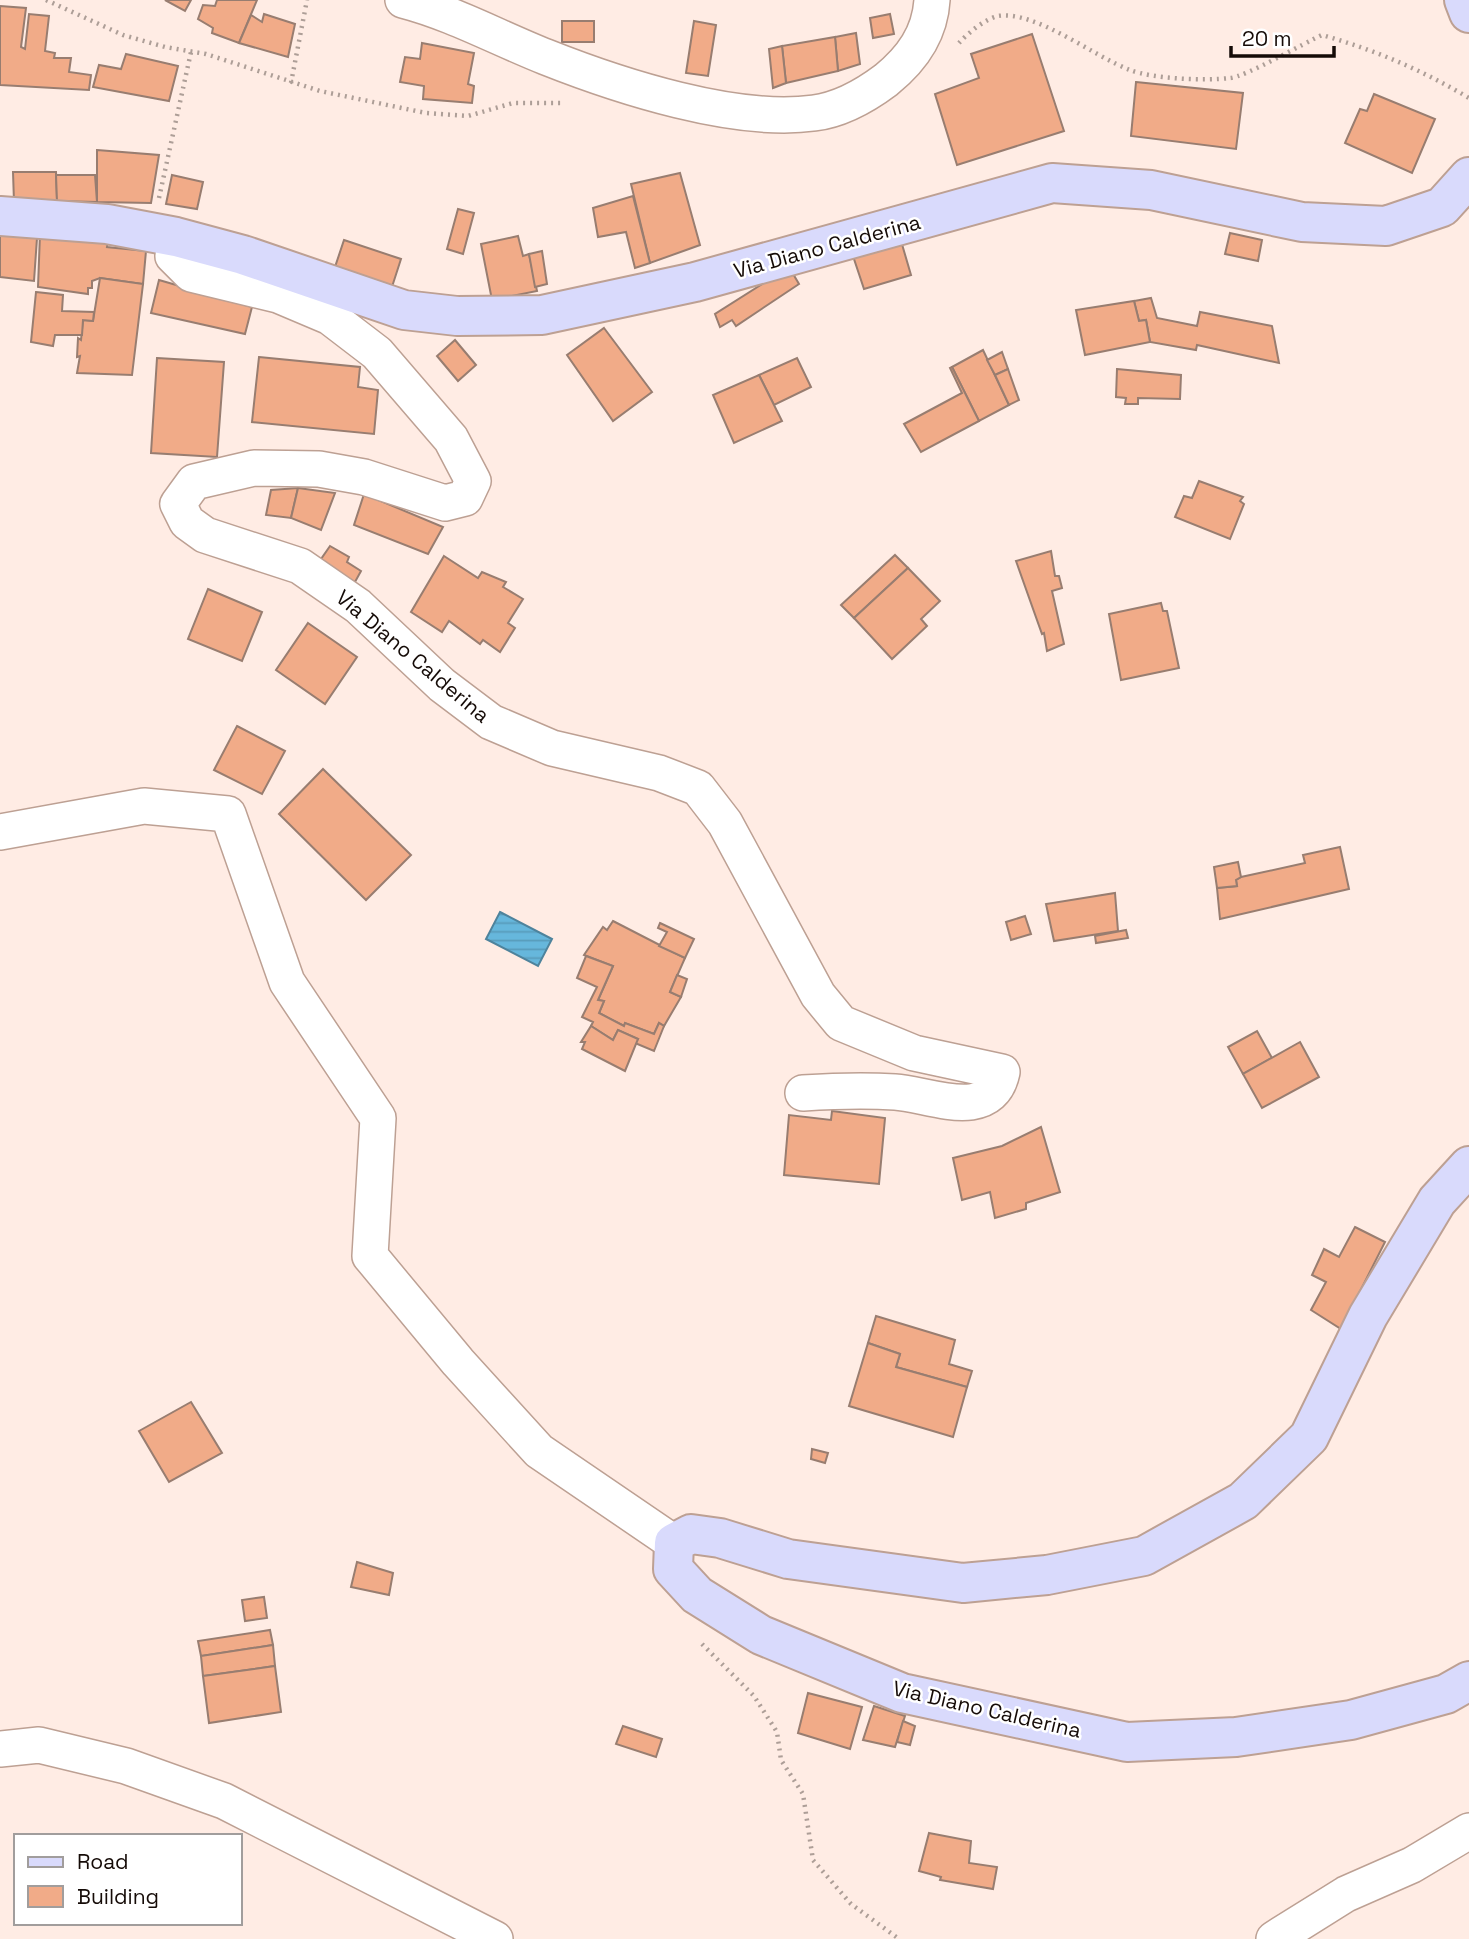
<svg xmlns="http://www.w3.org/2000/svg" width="1469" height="1939" viewBox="0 0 1469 1939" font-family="'Space Grotesk',sans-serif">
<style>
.water{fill:url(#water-rules);stroke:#4e839c;stroke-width:2}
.building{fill:#f1ab88;stroke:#987d70;stroke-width:2}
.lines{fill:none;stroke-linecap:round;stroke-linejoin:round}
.street-casing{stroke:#bda093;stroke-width:38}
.secondary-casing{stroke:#bda093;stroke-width:42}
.path{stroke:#ad9e97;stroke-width:4.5;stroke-dasharray:2 5;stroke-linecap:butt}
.street{stroke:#fff;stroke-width:35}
.secondary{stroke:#d9dafc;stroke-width:38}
.labels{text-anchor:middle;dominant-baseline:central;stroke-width:5;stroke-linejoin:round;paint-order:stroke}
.street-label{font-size:21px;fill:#150b07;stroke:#fff}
</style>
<defs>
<pattern id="water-rules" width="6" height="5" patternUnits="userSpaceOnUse" patternTransform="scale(1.75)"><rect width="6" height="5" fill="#66b7dc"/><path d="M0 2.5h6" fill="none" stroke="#589cbb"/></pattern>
</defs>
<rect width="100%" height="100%" fill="#ffece4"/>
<polygon class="water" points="500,912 552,939 538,966 486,939"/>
<g class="building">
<polygon points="165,0 191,0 185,11"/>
<polygon points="217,0 257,0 239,43 212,33 213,28 198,19 203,5 215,6"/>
<polygon points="0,6 26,8 21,47 25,49 29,14 49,16 45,51 55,53 54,58 71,58 69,72 91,75 89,90 0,85"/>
<polygon points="264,14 295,24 288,57 239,43 251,15 262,22"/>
<polygon points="890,14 894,34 873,38 870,18"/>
<rect x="562" y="21" width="32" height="21"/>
<polygon points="694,21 716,25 708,76 686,73"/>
<polygon points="856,33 860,64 838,71 835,37"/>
<polygon points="1032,34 1064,131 957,165 935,94 979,78 971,54"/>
<polygon points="835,37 838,71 786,83 782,46"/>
<polygon points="422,43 474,53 468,84 474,86 472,103 423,99 424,86 400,82 405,57 420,59"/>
<polygon points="782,46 786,83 773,88 769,49"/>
<polygon points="126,54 178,66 169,101 93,87 99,65 121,69"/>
<polygon points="1136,82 1243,93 1236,149 1131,136"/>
<polygon points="1374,94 1435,119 1412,173 1345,143 1360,109 1367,111"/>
<polygon points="97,150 159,155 151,203 97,202"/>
<polygon points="13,172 56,172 57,201 14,202"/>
<polygon points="680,173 700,245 650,263 631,184"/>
<polygon points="56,175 95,175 97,202 57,201"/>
<polygon points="172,175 203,182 197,209 166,204"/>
<polygon points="633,196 650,263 635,268 626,232 598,237 593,208"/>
<polygon points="458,209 474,213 463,254 447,249"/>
<polygon points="0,233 37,238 34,281 0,277"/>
<polygon points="1230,233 1262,240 1258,261 1225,254"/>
<polygon points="40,234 108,242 107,247 146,251 143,284 100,278 92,281 92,288 88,288 88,294 38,287"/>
<polygon points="899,234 911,275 864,289 850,247"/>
<polygon points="518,236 523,256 529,254 537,291 492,300 481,244"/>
<polygon points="344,240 401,259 390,293 333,273"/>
<polygon points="542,251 547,284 535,287 529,254"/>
<polygon points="789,267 799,284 736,326 732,320 720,327 715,314"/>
<polygon points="100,278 143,284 132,375 77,373 80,356 77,357 78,338 81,340 83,320 93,321"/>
<polygon points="159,280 252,307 245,334 151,313"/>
<polygon points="36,292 63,295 62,311 94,312 93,321 83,320 82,335 55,335 53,346 31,342"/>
<polygon points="1151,298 1157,318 1197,326 1200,312 1272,326 1279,363 1197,345 1196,350 1150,342 1146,320 1139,321 1134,301"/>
<polygon points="1134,301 1139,321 1146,320 1150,342 1085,355 1076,310"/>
<polygon points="604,328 652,392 613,421 567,355"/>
<polygon points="455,340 476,365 458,381 437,356"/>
<polygon points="983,350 1009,405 979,421 952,367"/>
<polygon points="1002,352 1008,369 995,375 987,360"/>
<polygon points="259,357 360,367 358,387 378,390 374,434 252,422"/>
<polygon points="157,358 224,362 217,457 151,453"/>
<polygon points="797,358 811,387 774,405 759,375"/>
<polygon points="952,367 979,421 921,452 904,424 962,393 950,368"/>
<polygon points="1008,369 1019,400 1009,405 995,375"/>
<polygon points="1117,369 1181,375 1180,399 1138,398 1138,404 1125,404 1126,398 1116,397"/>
<polygon points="759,375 782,421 734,443 713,395"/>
<polygon points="1199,481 1243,497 1240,501 1244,504 1230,539 1175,517 1184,496 1192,498"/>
<polygon points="298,488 291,518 266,515 271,490"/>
<polygon points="298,488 335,493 321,530 291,518"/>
<polygon points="364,494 443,527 428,554 354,525"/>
<polygon points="330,546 349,557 347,562 361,571 355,582 319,562"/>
<polygon points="1051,551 1055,576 1059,576 1062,588 1052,591 1064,644 1047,651 1044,633 1042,634 1016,561"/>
<polygon points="895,555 908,568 854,618 841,605"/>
<polygon points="444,556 478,578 482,572 506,582 503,587 523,599 508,623 515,628 500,652 483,640 480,644 449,621 442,632 411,612"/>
<polygon points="908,568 940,601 921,619 927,626 892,659 854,618"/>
<polygon points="208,589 262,612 242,661 188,639"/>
<polygon points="1161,603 1163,611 1167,611 1179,668 1121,680 1109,614"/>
<polygon points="308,623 357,657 325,704 276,670"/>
<polygon points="237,726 285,751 262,794 214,770"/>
<polygon points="323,769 411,855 366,900 279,814"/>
<polygon points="1340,847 1349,889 1220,919 1217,888 1237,886 1236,880 1241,877 1305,863 1303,855"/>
<polygon points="1238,862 1241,877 1236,880 1237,886 1217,888 1214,867"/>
<polygon points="1115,893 1118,931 1054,941 1046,904"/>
<polygon points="1025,916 1031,934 1011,940 1006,922"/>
<polygon points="613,921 685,958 670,992 681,997 664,1026 659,1023 654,1034 625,1023 624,1026 599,1013 604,1001 598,1000 613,966 584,955 603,927 607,930"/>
<polygon points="660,923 694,939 685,958 659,946 667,932 658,928"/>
<polygon points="1126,930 1128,938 1096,943 1095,936"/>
<polygon points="586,956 613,966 598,1000 604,1001 599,1013 624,1026 625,1023 654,1034 659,1023 664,1026 654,1051 635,1043 638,1039 618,1030 613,1040 591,1026 593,1022 582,1017 597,987 577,978"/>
<polygon points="677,975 687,979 681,997 670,992"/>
<polygon points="591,1026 613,1040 618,1030 638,1039 625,1071 582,1049 585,1042 581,1042"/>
<polygon points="1257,1031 1272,1058 1243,1074 1228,1047"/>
<polygon points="1300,1042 1319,1077 1262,1108 1243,1074"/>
<polygon points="832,1111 885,1118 879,1184 784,1175 789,1115 831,1120"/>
<polygon points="1041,1127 1060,1192 1026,1203 1026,1209 995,1218 990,1192 962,1200 953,1158 1002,1146"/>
<polygon points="1355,1227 1385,1242 1341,1329 1311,1310 1326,1282 1312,1275 1324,1249 1339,1257"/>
<polygon points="876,1316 955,1340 949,1364 972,1371 967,1387 896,1367 900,1354 868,1343"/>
<polygon points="868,1343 900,1354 896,1367 967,1387 953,1437 849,1406"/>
<polygon points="191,1402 222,1453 169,1482 139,1431"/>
<polygon points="812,1449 828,1453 825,1463 811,1459"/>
<polygon points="357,1562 393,1573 389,1595 351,1587"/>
<polygon points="264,1597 267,1618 245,1621 242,1600"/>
<polygon points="270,1630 273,1645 201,1656 198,1641"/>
<polygon points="273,1645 275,1666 203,1676 201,1656"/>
<polygon points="275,1666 281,1712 209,1723 203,1676"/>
<polygon points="808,1693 862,1707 850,1749 798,1733"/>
<polygon points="874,1706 905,1716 895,1747 863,1740"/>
<polygon points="903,1721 915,1726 910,1745 897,1742"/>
<polygon points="623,1726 662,1739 656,1757 616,1744"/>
<polygon points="929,1833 971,1841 969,1863 997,1867 993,1889 940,1880 941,1877 919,1871"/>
</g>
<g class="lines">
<defs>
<g id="street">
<path d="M403,0C453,13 498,38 546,57C619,86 736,124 814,113C839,110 866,95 886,80C912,59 930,34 932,0"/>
<path d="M176,237L173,256L191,274L278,295L330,317L377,353L451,439L473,481L465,498L445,503L364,477L319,469L254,468L194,482L178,504L187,522L205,535L300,566L358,606L442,685L491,722L552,748L659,773L698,788L725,823L818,995L841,1023L914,1053L1002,1072C991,1124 929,1094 895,1092C864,1090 834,1091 803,1093"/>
<polyline points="0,832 144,806 228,814 287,982 378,1118 370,1256 458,1362 539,1451 674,1543"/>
<polyline points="0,1749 39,1745 126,1766 224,1801 495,1939"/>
<polyline points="1274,1939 1346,1894 1412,1865 1469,1831"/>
</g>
<g id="secondary">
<polyline points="1464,0 1469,13"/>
<polyline points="0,216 107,224 176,237 243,255 404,310 457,316 542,315 695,282 1052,183 1151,190 1302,222 1386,226 1442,207 1469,177"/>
<polyline points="1469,1166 1437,1201 1368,1316 1309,1437 1243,1501 1144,1556 1047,1575 963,1583 788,1559 720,1538 691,1534 674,1543 673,1569 697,1595 761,1635 902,1693 1127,1742 1236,1737 1351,1720 1446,1694 1469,1681"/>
</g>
</defs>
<use href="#street" class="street-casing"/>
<use href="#secondary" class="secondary-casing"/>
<g class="path">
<polyline points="46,0 123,35 165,47 206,54 320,91 426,113 468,116 513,103 563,103"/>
<path d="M959,43C968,33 985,19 998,16C1035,10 1093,56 1130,70C1153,79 1205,81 1230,78C1245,77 1304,43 1322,35C1375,50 1422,70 1469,98"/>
<polyline points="291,83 307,0"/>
<polyline points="159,198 191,52"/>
<polyline points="702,1644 754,1696 777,1732 781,1760 803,1794 813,1860 851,1904 899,1939"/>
</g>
<use href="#street" class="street"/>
<use href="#secondary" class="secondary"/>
</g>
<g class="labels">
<g class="street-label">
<text transform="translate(827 246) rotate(-15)">Via Diano Calderina</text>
<text transform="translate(413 656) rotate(40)">Via Diano Calderina</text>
<text transform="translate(987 1709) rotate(13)">Via Diano Calderina</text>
</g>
</g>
<rect x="14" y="1834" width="228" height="91" fill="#ffffff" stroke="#a19d9c" stroke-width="2"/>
<rect x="28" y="1857" width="35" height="10" fill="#d9dafc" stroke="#a19d9c" stroke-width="2"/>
<text x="77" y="1869" font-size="21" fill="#150b07">Road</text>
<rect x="28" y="1886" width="35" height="21" fill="#f1ab88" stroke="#a19d9c" stroke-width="2"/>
<text x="77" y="1904" font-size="21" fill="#150b07">Building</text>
<path d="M1231 46v10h103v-10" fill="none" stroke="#150b07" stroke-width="3.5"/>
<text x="1242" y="46" font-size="21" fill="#150b07" stroke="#ffffff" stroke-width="5" paint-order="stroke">20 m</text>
</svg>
